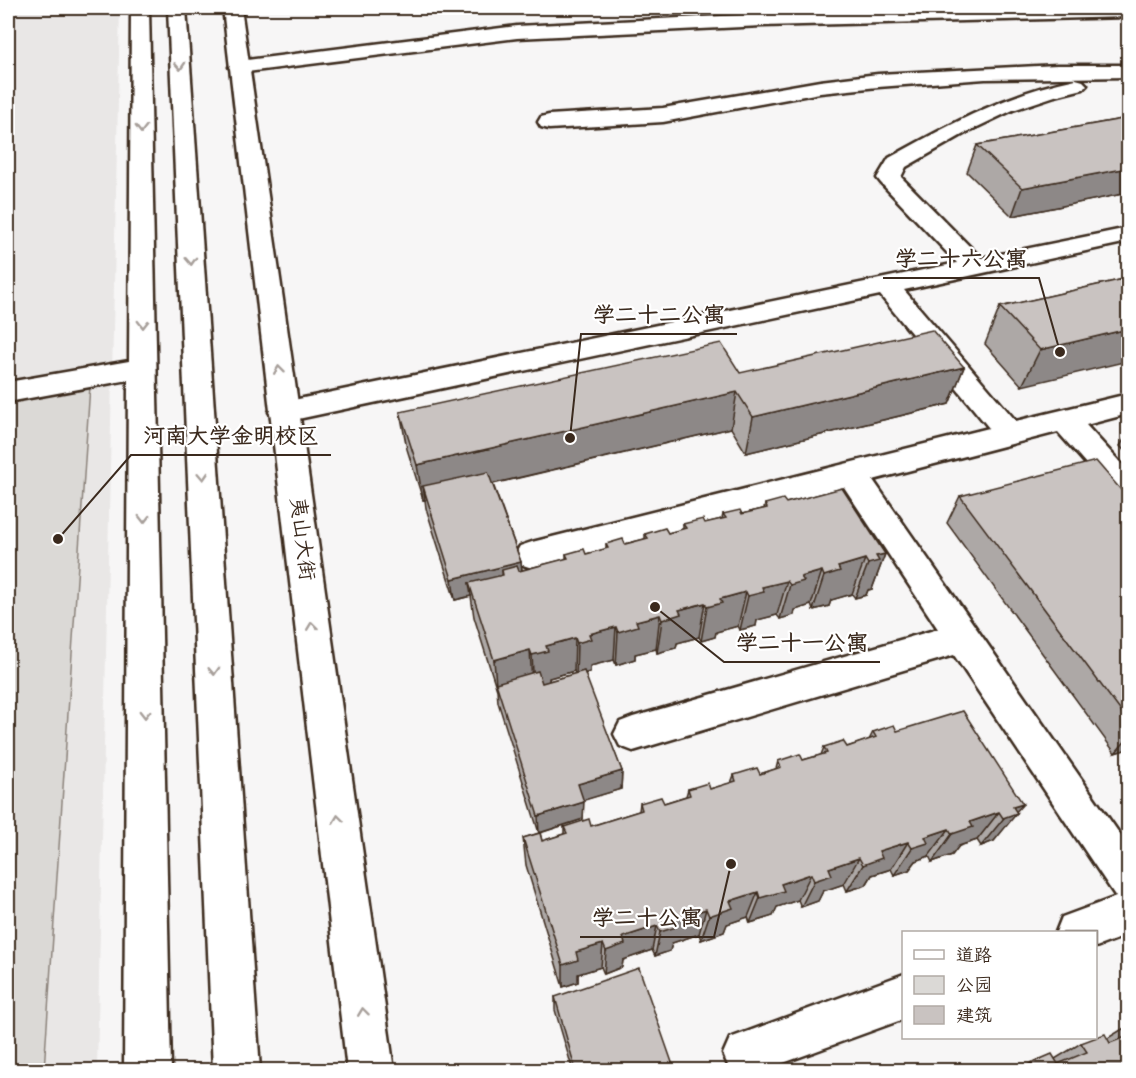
<svg xmlns="http://www.w3.org/2000/svg" width="1136" height="1078" viewBox="0 0 1136 1078" font-family="'Indie Flower','LXGW WenKai TC',sans-serif">
<style>
.built{fill:#e9e7e6}
.green{fill:#dbd9d6;stroke:#8b827a;stroke-width:1.5}
.lines{fill:none;stroke-linecap:round;stroke-linejoin:round}
.minor-casing{stroke:#3b2a1e;stroke-width:5}
.major-casing{stroke:#3b2a1e;stroke-width:5}
.minor{fill:#fff;fill-rule:evenodd}
.major{fill:#fff;fill-rule:evenodd}
.wall{fill:#ada8a6;stroke:#3b2a1e;stroke-width:1.5;fill-rule:evenodd}
.shaded-wall{fill:#8d8887;stroke:#3b2a1e;stroke-width:1.5}
.building{fill:#c9c3c1;stroke:#3b2a1e;stroke-width:1.5}
.oneway{stroke:#a79f9a}
.labels{text-anchor:middle;dominant-baseline:central;stroke-width:4.5;stroke-linejoin:round;paint-order:stroke}
.street-label{font-size:21px;fill:#3b2a1e;stroke:#fff}
.leader{fill:none;stroke:#3b2a1e;stroke-width:2}
.callout-dot{fill:#3b2a1e;stroke:#fff;stroke-width:2}
.callout-label{font-size:22px;text-anchor:middle;font-weight:bold;fill:#3b2a1e;stroke:#fff;stroke-width:4.5;stroke-linejoin:round;paint-order:stroke}
</style>
<rect width="100%" height="100%" fill="#f7f6f6"/>
<filter id="ink" filterUnits="userSpaceOnUse"><feTurbulence type="fractalNoise" baseFrequency=".0167" numOctaves="2"/><feDisplacementMap in="SourceGraphic" scale="12" xChannelSelector="R" yChannelSelector="G"/><feConvolveMatrix kernelMatrix="1 2 1 2 8 2 1 2 1" color-interpolation-filters="sRGB"/></filter>
<g filter="url(#ink)">
<polygon class="built" points="8,8 120,8 97,1070 8,1070"/>
<polygon class="green" points="91,371 44,1070 8,1070 8,386"/>
<g class="lines">
<defs>
<g id="minor">
<polygon points="131,8 149,8 171,1070 124,1070 128,380 8,402 8,382 129,361"/>
<polygon points="1037,8 1128,8 1128,17 762,26 517,38 239,73 232,71 229,67 232,63 239,61 517,26 762,14"/>
<polygon points="1057,65 1128,65 1128,77 985,79 878,87 820,93 663,122 549,129 541,127 538,122 541,117 549,115 663,108 820,81 878,74"/>
<path d="M1076,79L1083,81L1087,85L1083,89L1055,96L1013,110L969,131L906,167L901,177L981,258L1128,228V242L904,290L1016,421L1128,394V414L1086,425L1128,471V503L1117,499L1058,432L873,480L1128,846V935L1096,947V932H1056L1062,917L1116,897L954,655L633,751L620,746L614,734L620,722L633,717L938,629L844,487L532,568L520,564L515,555L520,546L532,542L989,428L880,295L284,422L274,419L269,412L274,405L284,402L957,263L881,183L877,178L889,158C950,124 1007,93 1076,79Z"/>
<polygon points="904,974 904,1019 764,1070 730,1070 723,1054 730,1038"/>
</g>
<g id="major">
<polygon points="168,8 186,8 260,1070 213,1070"/>
<polygon points="223,8 241,8 394,1070 347,1070"/>
</g>
</defs>
<use href="#minor" class="minor-casing"/>
<use href="#major" class="major-casing"/>
<use href="#minor" class="minor"/>
<use href="#major" class="major"/>
</g>
<g class="wall">
<polygon points="1128,118 1128,193 1012,216 967,172 977,145"/>
<polygon points="1128,278 1022,386 985,344 1000,307"/>
<path d="M964,367L949,404L746,453L731,428L493,484L521,562L522,570L566,559V554H586L606,549V544H625L645,539V534L668,533L683,529V524L705,523L722,519L723,514H742L764,509L765,504L786,503L885,554L872,589L868,590L866,595L855,598L852,594L831,600L829,606L813,610L811,605L795,610L794,615L780,619L777,615L757,620L756,626L740,630L738,626L716,632L715,637L701,641L699,637L677,643L676,648L657,653L656,649L635,654V659L616,665L614,660L590,666V672L584,674L622,771L621,789L583,800V819L540,833L542,841L564,834V827L591,826L639,811L640,803H664L686,796L688,789H710L731,783L734,775L760,774L776,769L778,761L803,760L821,755L824,747H847L869,740L873,732L897,731L1016,812L994,841L981,846L977,840L959,846L952,855L932,862L929,856L916,861L909,870L894,875L891,869L872,875L866,885L847,891L844,884L823,891L818,901L801,907L798,900L777,907L773,916L750,923L748,917L727,924L724,932L701,940L699,934L672,943L670,951L655,956L652,950L623,960L622,967L604,974L601,967L578,974V982L563,987L526,865L523,838L539,833L498,702L497,690L474,617L471,596L455,600L426,508L425,500H423L407,449L400,412L740,373ZM574,671L575,674L549,681V678Z"/>
<polygon points="1128,433 1128,455 1120,446"/>
<polygon points="960,496 1128,498 1128,749 1115,753 947,523"/>
<polygon points="555,997 675,1071 573,1071 555,1010"/>
<polygon points="1128,1025 1128,1071 1018,1071 1031,1063 1055,1059 1081,1043 1108,1038 1126,1027 1126,1026"/>
</g>
<g class="shaded-wall">
<polygon points="1128,168 1128,193 1012,216 1022,188"/>
<polygon points="1128,329 1128,361 1022,386 1040,350"/>
<polygon points="964,367 949,404 746,453 753,417"/>
<polygon points="737,392 731,428 427,499 423,486 425,500 423,500 417,465"/>
<polygon points="885,554 872,589 868,590 866,595 855,598 868,564 876,556"/>
<polygon points="865,559 852,594 831,600 829,606 813,610 824,576 838,567"/>
<polygon points="521,562 523,583 503,575 502,570 503,588 469,583 471,596 455,600 452,579"/>
<polygon points="822,571 811,605 795,610 794,615 780,619 790,585 801,577"/>
<polygon points="787,581 777,615 757,620 756,626 740,630 748,596 762,587"/>
<polygon points="746,592 738,626 716,632 715,637 701,641 707,607 720,599"/>
<polygon points="705,603 699,637 677,643 676,648 657,653 662,620 679,610"/>
<polygon points="660,615 656,649 635,654 635,659 616,665 618,632 636,621"/>
<polygon points="616,627 614,660 590,666 590,672 576,676 577,643 589,634"/>
<polygon points="575,638 574,671 549,678 549,684 534,688 532,655 546,646"/>
<polygon points="530,650 532,683 496,684 494,660"/>
<polygon points="1128,738 1128,749 1115,753"/>
<polygon points="622,771 621,789 578,802 578,784"/>
<polygon points="584,802 583,819 539,833 538,816"/>
<polygon points="1023,804 1014,814 1017,813 994,841 981,846 1013,807"/>
<polygon points="999,812 977,840 959,846 952,855 932,862 952,834 970,822"/>
<polygon points="949,829 929,856 916,861 909,870 894,875 912,848 925,837"/>
<polygon points="908,842 891,869 872,875 866,885 847,891 863,865 879,851"/>
<polygon points="859,858 844,884 823,891 818,901 801,907 814,881 829,868"/>
<polygon points="811,874 798,900 777,907 773,916 750,923 760,898 781,884"/>
<polygon points="758,892 748,917 727,924 724,932 701,940 709,916 730,901"/>
<polygon points="706,909 699,934 672,943 670,951 655,956 660,932 674,920"/>
<polygon points="657,926 652,950 623,960 622,967 604,974 606,951 623,937"/>
<polygon points="603,944 601,967 578,974 578,982 563,987 563,965 576,952"/>
</g>
<g class="building">
<polygon points="1128,118 1128,168 1022,188 977,145"/>
<polygon points="1128,278 1128,329 1040,350 1000,307"/>
<polygon points="932,330 964,367 753,417 737,392 417,465 400,412 721,343 740,373"/>
<polygon points="1096,461 1128,498 1128,721 960,496"/>
<polygon points="488,472 521,562 452,579 423,486"/>
<polygon points="842,488 885,554 876,556 879,561 868,564 865,559 838,567 840,571 824,576 822,571 801,577 804,581 790,585 787,581 762,587 764,592 748,596 746,592 720,599 722,603 707,607 705,603 679,610 681,614 662,620 660,615 636,621 638,626 618,632 616,627 589,634 591,639 577,643 575,638 546,646 548,651 532,655 530,650 494,660 469,583 503,575 502,570 517,566 519,571 568,558 566,554 584,549 586,554 608,548 606,544 623,539 625,544 648,538 645,534 665,528 668,533 686,528 683,524 703,519 705,523 726,518 723,514 740,510 742,514 767,508 765,504 783,499 786,503"/>
<polygon points="538,671 542,683 584,671 622,771 578,784 584,802 538,816 496,683"/>
<polygon points="963,711 1023,804 1013,807 1017,813 1003,818 999,812 970,822 973,827 952,834 949,829 925,837 928,843 912,848 908,842 879,851 882,858 863,865 859,858 829,868 832,875 814,881 811,874 781,884 784,891 760,898 758,892 730,901 733,908 709,916 706,909 674,920 676,927 660,932 657,926 623,937 625,944 606,951 603,944 576,952 578,960 563,965 523,838 540,833 542,841 567,833 564,827 589,819 591,826 642,810 640,803 661,797 664,803 690,795 688,789 708,783 710,789 736,781 734,775 757,768 760,774 781,767 778,761 800,754 803,760 827,753 824,747 843,741 847,747 876,737 873,732 894,725 897,731"/>
<polygon points="639,968 675,1071 576,1071 555,997"/>
<polygon points="1105,1034 1110,1043 1128,1036 1128,1071 1035,1071 1031,1063 1052,1054 1058,1064 1087,1052 1081,1043"/>
</g>
<defs><path id="oneway-chevron" d="M-2-3.5L2.5 0L-2 3.5" fill="none" stroke-width="1.6" stroke-linecap="round" stroke-linejoin="round" transform="scale(1.5)"/></defs>
<g class="oneway">
<use href="#oneway-chevron" transform="translate(180 66) rotate(87)"/>
<use href="#oneway-chevron" transform="translate(141 129) rotate(90)"/>
<use href="#oneway-chevron" transform="translate(191 261) rotate(87)"/>
<use href="#oneway-chevron" transform="translate(143 324) rotate(90)"/>
<use href="#oneway-chevron" transform="translate(279 370) rotate(-97)"/>
<use href="#oneway-chevron" transform="translate(203 476) rotate(87)"/>
<use href="#oneway-chevron" transform="translate(144 519) rotate(90)"/>
<use href="#oneway-chevron" transform="translate(312 626) rotate(-97)"/>
<use href="#oneway-chevron" transform="translate(214 671) rotate(87)"/>
<use href="#oneway-chevron" transform="translate(145 714) rotate(90)"/>
<use href="#oneway-chevron" transform="translate(338 819) rotate(-97)"/>
<use href="#oneway-chevron" transform="translate(363 1012) rotate(-97)"/>
</g>
</g>
<g class="labels">
<g class="street-label">
<text transform="translate(301 539) rotate(83)">夷山大街</text>
</g>
</g>
<path class="leader" d="M1060 352L1039 278H883M570 438L581 334H737M58 539L131 455H331M655 607L724 662H880M731 864L714 937H580"/>
<g class="callout-dot">
<circle cx="1060" cy="352" r="6"/>
<circle cx="570" cy="438" r="6"/>
<circle cx="58" cy="539" r="6"/>
<circle cx="655" cy="607" r="6"/>
<circle cx="731" cy="864" r="6"/>
</g>
<g class="callout-label">
<text x="961" y="266">学二十六公寓</text>
<text x="659" y="322">学二十二公寓</text>
<text x="231" y="443">河南大学金明校区</text>
<text x="802" y="650">学二十一公寓</text>
<text x="647" y="925">学二十公寓</text>
</g>
<rect width="1136" height="1078" fill="none" stroke="#fff" stroke-width="30"/>
<rect x="15" y="15" width="1106" height="1048" fill="none" stroke="#3b2a1e" stroke-width="2" filter="url(#ink)"/>
<rect x="902" y="931" width="195" height="108" fill="#ffffff" stroke="#b1aaa5" stroke-width="1.5"/>
<rect x="914" y="950" width="30" height="9" fill="#ffffff" stroke="#b1aaa5" stroke-width="1.5"/>
<text x="956" y="961" font-size="18" fill="#3b2a1e">道路</text>
<rect x="914" y="976" width="30" height="18" fill="#dbd9d6" stroke="#b1aaa5" stroke-width="1.5"/>
<text x="956" y="991" font-size="18" fill="#3b2a1e">公园</text>
<rect x="914" y="1006" width="30" height="18" fill="#c9c3c1" stroke="#b1aaa5" stroke-width="1.5"/>
<text x="956" y="1021" font-size="18" fill="#3b2a1e">建筑</text>
</svg>
